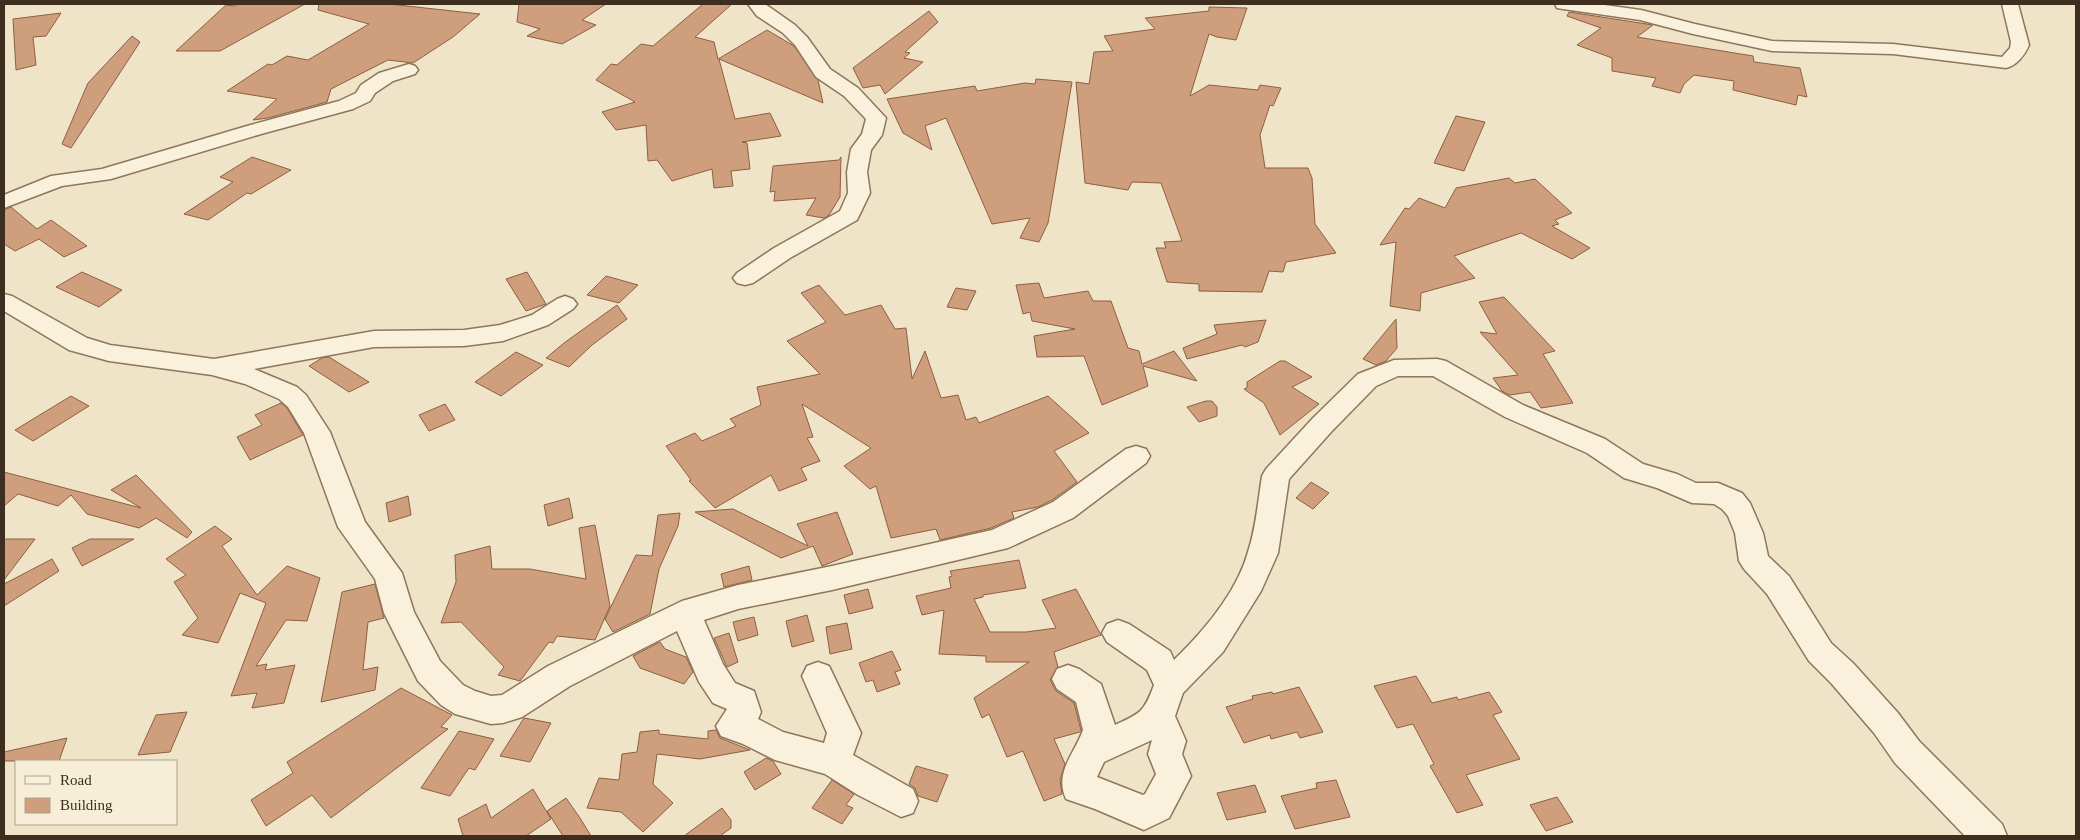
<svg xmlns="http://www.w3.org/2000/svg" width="2080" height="840" viewBox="0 0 2080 840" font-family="Georgia,serif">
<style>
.building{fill:#cf9f7d;stroke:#8d5f41}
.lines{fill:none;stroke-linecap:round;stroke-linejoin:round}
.minor-casing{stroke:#8d765c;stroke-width:3}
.minor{fill:#faf1dc;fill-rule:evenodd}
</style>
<rect width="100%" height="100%" fill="#f0e4c8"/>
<g class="building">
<polygon points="238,4 305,4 220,51 176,51 226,5 234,6"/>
<polygon points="319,4 389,4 480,14 453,37 413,63 388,60 331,89 327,102 268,118 253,120 277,99 227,91 268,64 272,65 287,56 308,60 369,24 318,10"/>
<polygon points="519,4 606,4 582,20 596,25 562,44 527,36 540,29 517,22"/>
<polygon points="703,4 732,4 695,37 714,42 718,59 767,30 794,46 818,80 823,103 719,59 735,119 770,113 781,136 742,142 747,143 750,169 731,171 733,186 714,188 712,169 672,181 657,160 648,161 646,125 616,130 602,112 635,102 596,80 611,64 617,65 641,44 653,46"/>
<polygon points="1209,7 1247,8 1236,40 1217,37 1209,34 1190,96 1209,85 1258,90 1260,85 1281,88 1273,106 1270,105 1260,135 1265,168 1308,168 1312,178 1315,224 1336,253 1286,262 1283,272 1269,271 1262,292 1199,291 1199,284 1167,282 1156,248 1166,248 1164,242 1182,241 1161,183 1132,182 1128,190 1085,183 1076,82 1089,84 1094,52 1113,51 1104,36 1155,29 1145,18 1209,11"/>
<polygon points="929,11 938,22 905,52 910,53 904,58 923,62 885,94 880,85 863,88 853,68"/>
<polygon points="1569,12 1653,25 1637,37 1753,56 1754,62 1800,68 1807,97 1798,95 1796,105 1733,90 1734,81 1694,75 1684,84 1680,93 1652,86 1656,78 1612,71 1612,58 1577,45 1601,28 1567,16"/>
<polygon points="61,13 46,36 33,37 36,65 16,70 13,19"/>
<polygon points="132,36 140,42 71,148 62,144 88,83"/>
<polygon points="1036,79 1072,82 1048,223 1039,242 1020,238 1030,218 992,224 946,118 925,126 932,150 903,133 887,99 975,86 977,91 1025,83 1035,84"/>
<polygon points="1456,116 1485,122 1464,171 1434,163"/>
<polygon points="252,157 291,170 251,194 247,193 208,220 184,214 233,182 220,177"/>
<polygon points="841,157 840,197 829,215 824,218 806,215 816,198 774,201 775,191 770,192 773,166 839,160"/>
<polygon points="1509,178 1515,183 1535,179 1572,213 1555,220 1559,224 1552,226 1590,248 1572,259 1521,233 1454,256 1475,278 1421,293 1420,311 1390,306 1396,242 1380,245 1405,208 1409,209 1419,198 1445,208 1456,188"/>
<polygon points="11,207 37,229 51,220 87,246 64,257 39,239 15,251 4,244 4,210"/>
<polygon points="82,272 122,290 99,307 56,287"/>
<polygon points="527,272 546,304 526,311 506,279"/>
<polygon points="606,276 638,285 619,303 587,295"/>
<polygon points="1039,283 1044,298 1088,291 1093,301 1111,301 1128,348 1139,351 1142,364 1174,351 1197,381 1143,366 1148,386 1102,405 1084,356 1037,357 1034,336 1075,329 1032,321 1030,312 1023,314 1016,285"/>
<polygon points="819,285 845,315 881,305 895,329 906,328 912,379 925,351 941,398 958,395 966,420 976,417 979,423 1048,396 1089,433 1054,451 1077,482 1052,500 1038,507 1012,512 1014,518 991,528 940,540 936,529 891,538 876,486 870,489 844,466 871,448 802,404 813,437 807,438 820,461 801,468 807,480 779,491 771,475 715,508 689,481 691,480 666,446 695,433 702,441 736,426 730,419 761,405 757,387 820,374 787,341 826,322 801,293"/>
<polygon points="956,288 976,291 967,310 947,307"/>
<polygon points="1504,297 1555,351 1543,354 1573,403 1541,408 1530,392 1510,395 1502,391 1493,378 1518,375 1480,332 1497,334 1479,302"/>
<polygon points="617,305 627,319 592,345 569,367 546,358 564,343"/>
<polygon points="1396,319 1397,348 1386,361 1376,365 1363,359"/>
<polygon points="1266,320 1258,342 1245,347 1242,345 1187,359 1183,348 1217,334 1214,325"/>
<polygon points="516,352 543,365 501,396 475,382"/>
<polygon points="329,357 369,382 349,392 309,366 322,358"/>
<polygon points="1280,361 1285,361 1312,377 1292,387 1319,404 1280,435 1264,403 1244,389 1247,388 1247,382"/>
<polygon points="71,396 89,406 33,441 15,430"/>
<polygon points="1206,401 1212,401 1217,407 1217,416 1199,422 1187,407"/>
<polygon points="281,403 287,408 303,435 250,460 237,437 262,425 255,415"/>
<polygon points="445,404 455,420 429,431 419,415"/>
<polygon points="4,472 141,508 111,490 136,475 192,532 187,538 156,518 139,528 87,514 71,495 58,506 18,494 4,506"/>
<polygon points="1311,482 1329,493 1313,509 1296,498"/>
<polygon points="408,496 411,515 389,522 386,503"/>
<polygon points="569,498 573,518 548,526 544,505"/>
<polygon points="733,509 808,546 797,524 837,512 853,554 822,566 813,546 781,558 695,512"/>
<polygon points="680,513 678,526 659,569 650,614 613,632 605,619 636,555 652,556 658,515"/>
<polygon points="595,525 610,606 595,640 557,636 553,643 549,642 520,681 498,675 504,667 461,622 441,623 456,582 455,555 490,546 492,569 530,569 586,579 579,528"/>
<polygon points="215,526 232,539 222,546 257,595 287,566 320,578 307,621 286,620 256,666 267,664 265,670 295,665 284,703 252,708 257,693 231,696 266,603 240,593 218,643 182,635 198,618 174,582 186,575 166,559"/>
<polygon points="4,539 35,539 4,580"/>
<polygon points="90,539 134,539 82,566 72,548"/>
<polygon points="52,559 59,571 4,606 4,584"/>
<polygon points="1019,560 1026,588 983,595 983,597 974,599 990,632 1026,632 1056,628 1042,600 1076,589 1101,635 1054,652 1058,667 1050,680 1056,691 1074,703 1081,730 1080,732 1054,739 1065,764 1060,780 1062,794 1044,801 1023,751 1007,757 989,714 982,718 974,698 1029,662 986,662 986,656 939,654 944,610 922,615 916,596 951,588 949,577 952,576 950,571"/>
<polygon points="749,566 752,580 724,587 721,574"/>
<polygon points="375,584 384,618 368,622 363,670 378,667 375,690 321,702 342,592"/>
<polygon points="868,589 873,608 849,614 844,595"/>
<polygon points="807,615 814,641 792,647 786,621"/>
<polygon points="754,617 758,635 738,641 733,622"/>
<polygon points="847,623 852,649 830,654 826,627"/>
<polygon points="729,633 738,662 727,667 714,638"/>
<polygon points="660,642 665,649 686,657 693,672 684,684 640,668 633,656"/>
<polygon points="892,651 901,670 895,672 900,684 877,692 873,680 866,682 859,663"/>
<polygon points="1416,676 1432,703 1457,697 1458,700 1489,692 1502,712 1493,715 1520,759 1466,775 1483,805 1457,813 1430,766 1434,764 1413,724 1397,728 1374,686"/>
<polygon points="1299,687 1323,732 1300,738 1297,732 1271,739 1270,735 1244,743 1226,707 1253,699 1252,696 1272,692 1273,694"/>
<polygon points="401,688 452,715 441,727 448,729 331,818 312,795 266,826 251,800 293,773 287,762"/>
<polygon points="187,712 170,752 138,755 156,715"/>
<polygon points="524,718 551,723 530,762 500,756"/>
<polygon points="659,730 659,734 708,739 708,731 716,730 720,738 750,750 700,759 657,754 653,784 673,803 643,832 621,812 587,808 599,778 619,780 622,754 637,752 640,732"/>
<polygon points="459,731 494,739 475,770 469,768 450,796 421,788"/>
<polygon points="67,738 59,761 4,761 4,752"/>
<polygon points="766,758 773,761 781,774 755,790 744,772"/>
<polygon points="916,766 948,775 937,802 918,796 915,788 909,784"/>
<polygon points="832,780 854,794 846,805 853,808 842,824 812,808"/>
<polygon points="1336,780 1350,817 1295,829 1281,796 1317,788 1316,783"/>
<polygon points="1255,785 1266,812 1227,820 1217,793"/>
<polygon points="533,789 551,819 526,836 463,836 458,819 486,804 491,818"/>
<polygon points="1557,797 1573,822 1546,831 1530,805"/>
<polygon points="566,798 580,818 591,836 563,836 547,811"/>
<polygon points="722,808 731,820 731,828 720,836 684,836"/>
</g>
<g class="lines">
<defs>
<g id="minor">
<polygon points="748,4 765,4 795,25 807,37 830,69 858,88 886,118 882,135 871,150 867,172 870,193 857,220 790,258 753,283 745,285 737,283 733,278 737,273 774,248 840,211 848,193 847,172 851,149 862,134 866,119 844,96 816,77 795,45 783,33 757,16"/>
<path d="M1555,4H1597L1641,10L1695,24L1772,41L1893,44L2002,57L2010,48L2011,42L2002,4H2018L2029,45C2025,55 2016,66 2006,68L1893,54L1772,51L1693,34L1640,20L1563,9L1557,8Z"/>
<polygon points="409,64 415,66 418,70 415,74 393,81 375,93 370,101 353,109 261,134 111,179 62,186 4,208 4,195 51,176 102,169 247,126 339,101 356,93 361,85 379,73"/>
<polygon points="4,294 12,296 87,338 110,345 214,359 374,331 464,330 500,325 532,315 557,299 565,296 573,299 577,304 573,309 548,325 503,341 464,346 374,347 254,369 297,387 306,395 330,432 365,522 402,573 414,612 440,661 463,685 475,691 491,696 502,695 548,666 682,601 738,585 832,566 992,530 1053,502 1126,449 1136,446 1146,449 1150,456 1146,463 1073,518 1008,548 832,590 738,609 704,620 723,664 735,683 754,691 761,712 758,719 783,732 824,743 827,733 802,676 807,666 818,662 829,666 861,733 853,755 913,789 918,801 913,813 901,817 858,795 825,774 775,760 743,744 721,736 716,726 727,709 713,703 699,682 677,631 570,686 522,717 503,723 491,724 455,714 441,705 418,681 384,613 375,579 338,527 304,433 288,407 279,399 245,384 212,375 109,361 69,350 4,311"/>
<path d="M1437,359L1446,361L1523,405L1605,439L1643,464L1677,474L1696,483H1718L1742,493L1750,503L1763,533L1768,556L1789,576L1831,643L1853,663L1898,713L1919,741L2002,824L2007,836H1965L1895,763L1874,733L1831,683L1809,661L1767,594L1744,569L1739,561L1735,533L1728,516L1722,509L1714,504L1692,503L1657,488L1624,478L1587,453L1505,417L1433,376H1398L1376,386L1331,432L1289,479L1278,553L1261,591L1223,652L1183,693L1175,716L1186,741L1182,754L1191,776L1169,818L1144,830L1095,809L1066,799C1054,772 1074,755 1083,730L1076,702L1057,689L1052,679L1057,669L1068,665L1079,669L1101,684L1115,725C1141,713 1144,712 1154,685L1147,670L1107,642L1102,633L1107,624L1118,620L1129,624L1170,651L1174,660C1203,632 1237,592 1248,552C1256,528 1258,501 1262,476L1266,469L1313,418L1358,374L1394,360ZM1152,740L1148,754L1156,774L1145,794L1143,795L1097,777L1104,762Z"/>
</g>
</defs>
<use href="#minor" class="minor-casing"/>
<use href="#minor" class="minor"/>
</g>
<rect width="2080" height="840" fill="none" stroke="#3d2e20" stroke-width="10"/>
<rect x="15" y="760" width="162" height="65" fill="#f7eed8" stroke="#ada18e"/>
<rect x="25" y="776" width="25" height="8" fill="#faf1dc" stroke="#ada18e"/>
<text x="60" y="785" font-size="15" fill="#3d2e20">Road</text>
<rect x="25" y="798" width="25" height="15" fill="#cf9f7d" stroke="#ada18e"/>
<text x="60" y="810" font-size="15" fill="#3d2e20">Building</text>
</svg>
